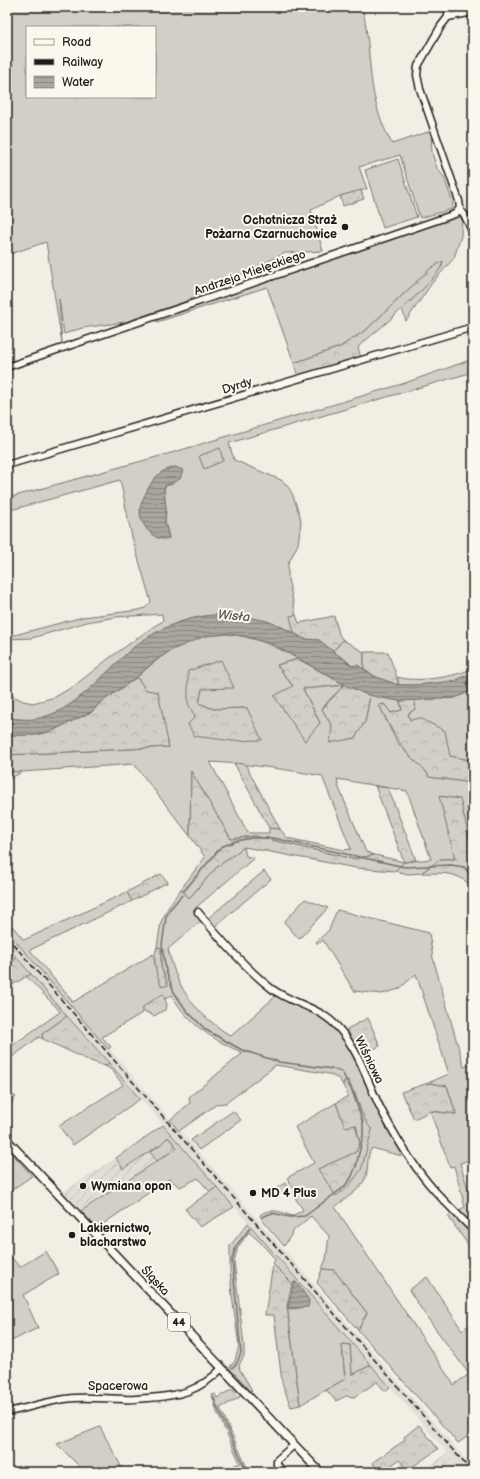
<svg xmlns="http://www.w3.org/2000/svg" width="480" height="1479" viewBox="0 0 480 1479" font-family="'Balsamiq Sans',sans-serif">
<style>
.built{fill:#e2ded5}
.industrial{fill:url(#industrial-furrows)}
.grass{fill:#d2cfc6;stroke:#777671;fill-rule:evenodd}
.forest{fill:url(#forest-crowns);stroke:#777671}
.park{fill:url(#park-dots);stroke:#777671}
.water{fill:url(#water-rules);stroke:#716f6b}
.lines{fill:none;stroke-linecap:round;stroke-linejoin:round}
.stream{stroke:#716f6b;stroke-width:1.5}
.minor-casing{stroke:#1c1c1c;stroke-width:9}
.major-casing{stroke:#1c1c1c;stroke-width:10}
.minor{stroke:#fbf7ec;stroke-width:6}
.major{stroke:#fbf7ec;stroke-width:7}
.rail{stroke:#1c1c1c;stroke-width:1.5;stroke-dasharray:6 3;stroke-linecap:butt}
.poi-dot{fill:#1c1c1c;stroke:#fbf7ec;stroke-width:1.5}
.labels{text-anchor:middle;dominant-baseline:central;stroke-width:4;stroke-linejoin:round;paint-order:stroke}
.shield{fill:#fbf7ec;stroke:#5f5e5a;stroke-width:1}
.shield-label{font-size:11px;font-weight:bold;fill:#1c1c1c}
.poi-label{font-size:12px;font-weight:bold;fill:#1c1c1c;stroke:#fbf7ec;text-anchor:start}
.street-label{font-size:12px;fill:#1c1c1c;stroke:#fbf7ec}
.water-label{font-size:13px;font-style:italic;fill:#545351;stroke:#fbf7ec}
</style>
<defs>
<pattern id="industrial-furrows" width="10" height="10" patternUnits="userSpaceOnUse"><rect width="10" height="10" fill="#e2ded5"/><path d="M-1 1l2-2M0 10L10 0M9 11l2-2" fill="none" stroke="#c1beb6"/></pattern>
<pattern id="forest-crowns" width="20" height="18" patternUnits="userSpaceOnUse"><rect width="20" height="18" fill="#d2cfc6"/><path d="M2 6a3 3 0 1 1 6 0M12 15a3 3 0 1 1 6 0" fill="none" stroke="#b4b1aa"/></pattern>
<pattern id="park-dots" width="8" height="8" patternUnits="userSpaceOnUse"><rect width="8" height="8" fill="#d2cfc6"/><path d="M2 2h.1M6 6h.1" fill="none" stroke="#b4b1aa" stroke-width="1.8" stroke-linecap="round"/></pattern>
<pattern id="water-rules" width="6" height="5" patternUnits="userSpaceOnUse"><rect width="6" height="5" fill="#a9a6a0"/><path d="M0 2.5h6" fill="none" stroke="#898682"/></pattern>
</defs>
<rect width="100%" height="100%" fill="#f2eee4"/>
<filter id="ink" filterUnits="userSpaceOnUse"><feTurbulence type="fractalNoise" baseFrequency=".025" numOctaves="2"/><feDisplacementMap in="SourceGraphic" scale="8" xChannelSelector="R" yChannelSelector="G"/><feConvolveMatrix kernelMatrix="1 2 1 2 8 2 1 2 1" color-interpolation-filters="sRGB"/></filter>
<g filter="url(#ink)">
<polygon class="built" points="7,931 473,1468 473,1472 464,1472 192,1157 7,947"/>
<g class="industrial">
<polygon points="150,1152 157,1161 81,1211 63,1192 116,1158 124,1169"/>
<polygon points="447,1453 462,1470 459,1472 422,1472"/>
</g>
<g class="grass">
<path d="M7,7H362C367,26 368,45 370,65C372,93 378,119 392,144L431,131L432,153L437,168L444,177L453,203L452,209L420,218L400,155L359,167L367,189L340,196L311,210L323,251L285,253L184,302L125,322L82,328L64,334L59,299L62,343L46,242L7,255ZM27,27H155V97H27Z"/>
<polygon points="398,159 417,217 383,228 365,170"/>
<polygon points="454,217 462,217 461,236 454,258 432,283 406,321 402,309 418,294 443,265 431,268 366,330 340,347 294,363 267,287 157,322 156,319"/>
<path d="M473,359V372L229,443L234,460L281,480L286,484L292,493L300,516L301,522L298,544L288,564V579L296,615L291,616L294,633C273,622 248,616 224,615C193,615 164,625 139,644C110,666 79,708 43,718C31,721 19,719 7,718V693L23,701L33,703L55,697L74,686L108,659L153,627L163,621L162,614L117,617L87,622L32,638L7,639V637L83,617L139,610L145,608L151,602L132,537L120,480L7,511V498L171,453L402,384ZM175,467L173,484L165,486L164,490L166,509L165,522L169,538L145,496C153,481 156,472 175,467Z"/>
<path d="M227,634C256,637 273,645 298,659L277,665L320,723L303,689L345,685L330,699L322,709L332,726L330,743L365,722L370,695L400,701L402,710L391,713L384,704L379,705C386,718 392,736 401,747C409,757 425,765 429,777L473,783V800H470L473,812V855L459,799L440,796L455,859H441L421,873L408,874L395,871L404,862L431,859L407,791L337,779L339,788L366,852L375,855L353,859L255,836L231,839L191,772L190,836L134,764L22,772L7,771V755L169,747L146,690L137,677C157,659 178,642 205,636C212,635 220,635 227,634ZM188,671L202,689L199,703L213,709L247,708L188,724L195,717ZM210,762C248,764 285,769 322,776L351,849L344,850L287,838L280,829L269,828V833H248Z"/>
<polygon points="343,640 364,652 364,669 357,665 352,666 345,659 332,652"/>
<path d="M473,668V672L455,681L418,685H398V677C416,683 456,677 473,668Z"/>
<polygon points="473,690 473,759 470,760 449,756 410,720 408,714 415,709 415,700 455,698"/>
<path d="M244,847L246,856L254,858L193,910L201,921L168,949C171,960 174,972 179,982C190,1005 210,1023 231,1036L278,994L324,1016L340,1032L354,1052L378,1110L406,1157L372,1148C366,1156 369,1167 366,1176C362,1190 345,1198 335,1207L454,1385L469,1374L426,1316L409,1290L427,1277L462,1330L473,1323V1433L458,1443L358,1330L367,1313L334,1270L322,1269L326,1259L329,1236L311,1216L294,1230L284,1246L263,1221L260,1215C270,1207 281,1212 292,1216L303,1210L292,1193L295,1191L287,1178L314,1163L295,1127L336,1103L345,1127L355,1125L360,1143L356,1152L319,1169L336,1195L372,1130L365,1123L355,1093L344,1082L343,1085L339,1079L329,1074L276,1065L226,1103L217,1104L179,1131L170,1120L190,1103L189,1097L243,1053C214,1040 188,1025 172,995L102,1037L111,1047L108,1049L7,931V920L24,940L127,892L132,901L30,950L73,1002L153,954L159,980L168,985L161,967V948L157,947L161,922L170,904L181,889L189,898L217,867Z"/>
<polygon points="264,871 271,879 213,928 206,920"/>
<polygon points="305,899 328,908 299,939 284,922"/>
<polygon points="337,910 429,933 433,958 464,1067 473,1063 473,1159 460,1163 473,1206 473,1225 457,1211 465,1207 454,1166 450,1167 430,1111 456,1114 447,1086 428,1083 449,1074 416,974 399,989 382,994 354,991 323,940 318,944 316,942 329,930"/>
<polygon points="7,947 17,958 7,968"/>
<polygon points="31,974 67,1016 42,1034 43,1039 39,1037 7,1061 7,1049 60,1012 57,1008 26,976"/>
<polygon points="109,1063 140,1099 73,1145 59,1126 123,1085 112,1070 105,1066"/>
<polygon points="233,1111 241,1120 199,1150 191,1140"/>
<polygon points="163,1125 217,1187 210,1192 198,1178 180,1187 169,1179 97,1228 81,1211 177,1148 168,1137 161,1144 123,1169 116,1158"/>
<polygon points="8,1149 32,1176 7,1193 7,1150"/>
<polygon points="285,1183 288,1189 273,1198 270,1192"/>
<polygon points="454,1212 473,1231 473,1252 448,1216"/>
<polygon points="248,1223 371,1365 352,1375 350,1345 342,1344 345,1379 300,1405 287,1306 291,1283 273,1264 275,1259 260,1242 249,1232 238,1247 234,1261 244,1345 244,1356 239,1365 240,1370 252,1390 251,1391 229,1368 235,1361 239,1346 232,1296 230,1269 230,1246"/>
<polygon points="46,1251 59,1274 23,1295 38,1328 7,1343 7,1253 20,1267"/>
<polygon points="232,1389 240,1397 220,1408 249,1472 236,1472 233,1466 240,1463 217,1412 212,1395 215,1394 217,1398"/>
<polygon points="100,1427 124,1472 85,1472 57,1444"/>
</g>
<g class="forest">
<path d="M443,261C443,277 373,334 358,347L361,358L298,377L294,363L340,347L366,330L431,268Z"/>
<polygon points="220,448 223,461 204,469 199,456"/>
<path d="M7,552C10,565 10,578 7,591Z"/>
<polygon points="296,615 299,623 334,616 339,634 343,640 332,652 319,640 304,639 294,633 290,616"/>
<path d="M364,652H388C391,663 398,675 398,685L376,677L364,669Z"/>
<polygon points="298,659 345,685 370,695 365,722 355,738 330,743 332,726 322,709 344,685 303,689 320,723 305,741 274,696 293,686 277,665"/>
<polygon points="221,660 234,688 202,689 199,703 213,709 247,708 262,740 232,741 194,736 188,724 195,717 188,703 188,671"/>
<polygon points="137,677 146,690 158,692 169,747 7,755 7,735 35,735 52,731 93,711 99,704"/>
<path d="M415,700V709L408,714L410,720L420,718L445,731L450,756L470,760L473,759V783L429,777C426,768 418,765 412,758C397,743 389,724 379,705L384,704L391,713L402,710L400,701Z"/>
<polygon points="234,763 245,764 280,829 269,828"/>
<polygon points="7,771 22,772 7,780"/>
<polygon points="191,771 231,839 255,836 353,859 375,855 404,862 375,786 388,788 416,860 404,862 395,871 356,868 244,847 217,867 189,898 181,889 205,857 190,836"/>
<path d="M439,796L460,799L473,855L472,888C458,870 442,874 421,873L441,859H455Z"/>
<polygon points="161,874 168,882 132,901 127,892"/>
<path d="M157,947L161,948V967L168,985L162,987C156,975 152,959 157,947Z"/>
<polygon points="17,958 31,974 7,988 7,968"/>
<polygon points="163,994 167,1005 166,1009 154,1016 142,1010 145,1005"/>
<polygon points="67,1016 109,1063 105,1066 88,1060 43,1039 42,1034"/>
<polygon points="368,1018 380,1046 359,1055 347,1029"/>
<path d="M348,1080C357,1096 360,1116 372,1130L361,1170L348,1187L336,1196L318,1169L356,1152L360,1143L356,1125L345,1127L336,1103L348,1096L343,1085L344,1081Z"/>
<polygon points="428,1083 447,1086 456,1114 431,1111 414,1119 401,1092"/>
<polygon points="7,1092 16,1097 7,1107"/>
<polygon points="168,1137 177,1148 157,1161 150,1152 161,1144"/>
<polygon points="217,1187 234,1207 200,1227 185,1209"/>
<polygon points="273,1264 292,1283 287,1306 300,1405 291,1407 282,1383 274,1315 265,1315"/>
<polygon points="322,1269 334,1270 367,1313 358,1330 317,1283"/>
<polygon points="342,1344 350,1345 352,1375 371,1365 390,1387 385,1391 377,1382 354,1397 346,1396 336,1401 326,1390 345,1379"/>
<polygon points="419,1425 438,1449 408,1470 399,1460 381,1472 377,1472 373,1462 405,1440 404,1437"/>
</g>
<polygon class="park" points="361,190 364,199 343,206 340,196"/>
<g class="water">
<path d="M175,467L183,470L180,479L165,486L164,490L166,509L165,522L169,538C155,544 139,524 140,510C140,503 151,481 156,477C161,471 168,469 175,467Z"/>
<path d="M212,615L242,616L267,621L282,627L304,639L319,640L352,666L357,665L376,677L398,685H418L455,681L473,672V690L455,698L400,701L381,698L365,694L345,685L274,645L244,636L227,634L205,636L170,651L155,661L137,677L99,704L93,711L52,731L35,735H7V718C19,719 31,721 43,717C80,708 110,665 139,643C162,627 185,618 212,615Z"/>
<polygon points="294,1282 296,1282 309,1300 308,1307 289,1309 288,1307"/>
</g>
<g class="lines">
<g class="stream">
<polyline points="184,891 221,847 236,841 252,838 273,838 405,867 451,865 464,867 473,878"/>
<polyline points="182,895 170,909 166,917 162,945 166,971 174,992 186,1010 206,1030 242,1050 279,1062 333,1069 342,1072 353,1093 363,1123 363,1136 356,1166 351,1178 344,1187 305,1216 290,1217 272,1213 262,1217"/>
<polyline points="232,1368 237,1363 241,1353 232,1260 236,1246 250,1228"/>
<polyline points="214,1398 218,1409 247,1472"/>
</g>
<defs>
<g id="minor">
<polyline points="448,17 448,7"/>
<polyline points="459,210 464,214 473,233"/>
<polyline points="7,367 455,214 460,208 459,201 420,89 417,75 418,66 441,26 448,17 473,12"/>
<polyline points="7,465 473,327"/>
<path d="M198,912C220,939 245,968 272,989C296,1006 321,1006 341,1031C362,1056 369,1088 384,1115C398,1141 415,1169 435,1191C447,1204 460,1217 473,1230"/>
<path d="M7,1412C30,1408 52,1399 75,1398C92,1397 108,1399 124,1399C132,1400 140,1398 148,1398C179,1396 200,1391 222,1368"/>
<polyline points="284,1472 277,1465 277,1460 294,1445"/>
</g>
<polyline id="major" points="7,1140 320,1472"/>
</defs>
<use href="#minor" class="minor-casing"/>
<use href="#major" class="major-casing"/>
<use href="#minor" class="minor"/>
<use href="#major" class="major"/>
<polyline class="rail" points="7,937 472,1472"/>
</g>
</g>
<g class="poi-dot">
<circle cx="345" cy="227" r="4"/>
<circle cx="83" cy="1186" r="4"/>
<circle cx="253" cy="1193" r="4"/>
<circle cx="72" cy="1235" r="4"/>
</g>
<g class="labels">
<rect class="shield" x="168" y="1313" width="22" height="18" rx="3"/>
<g class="shield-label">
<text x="179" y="1322">44</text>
</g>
<g class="poi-label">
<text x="337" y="220" text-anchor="end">Ochotnicza Straż<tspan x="337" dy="14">Pożarna Czarnuchowice</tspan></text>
<text x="91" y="1186">Wymiana opon</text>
<text x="261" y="1193">MD 4 Plus</text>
<text x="80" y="1228">Lakiernictwo,<tspan x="80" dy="14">blacharstwo</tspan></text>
</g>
<g class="street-label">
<text transform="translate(250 273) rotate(-19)">Andrzeja Mielęckiego</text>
<text transform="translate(237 386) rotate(-17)">Dyrdy</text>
<text transform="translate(369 1060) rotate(64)">Wiśniowa</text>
<text transform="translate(155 1281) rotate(47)">Śląska</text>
<text x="118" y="1386">Spacerowa</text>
</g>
<g class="water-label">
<text transform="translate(234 616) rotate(5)">Wisła</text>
</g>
</g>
<rect width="480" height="1479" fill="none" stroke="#fbf7ec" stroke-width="24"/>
<rect x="12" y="12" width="456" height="1455" fill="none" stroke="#1c1c1c" stroke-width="1.5" filter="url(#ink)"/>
<rect x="26" y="26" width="130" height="72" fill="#fbf7ec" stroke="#a29f99"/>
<rect x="34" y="39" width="20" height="6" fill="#fbf7ec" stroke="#a29f99"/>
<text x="62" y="46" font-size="12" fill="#1c1c1c">Road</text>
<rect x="34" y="59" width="20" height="6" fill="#1c1c1c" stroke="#a29f99"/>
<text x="62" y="66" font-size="12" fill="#1c1c1c">Railway</text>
<rect x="34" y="76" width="20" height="12" fill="url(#water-rules)" stroke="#a29f99"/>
<text x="62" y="86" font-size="12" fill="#1c1c1c">Water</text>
</svg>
